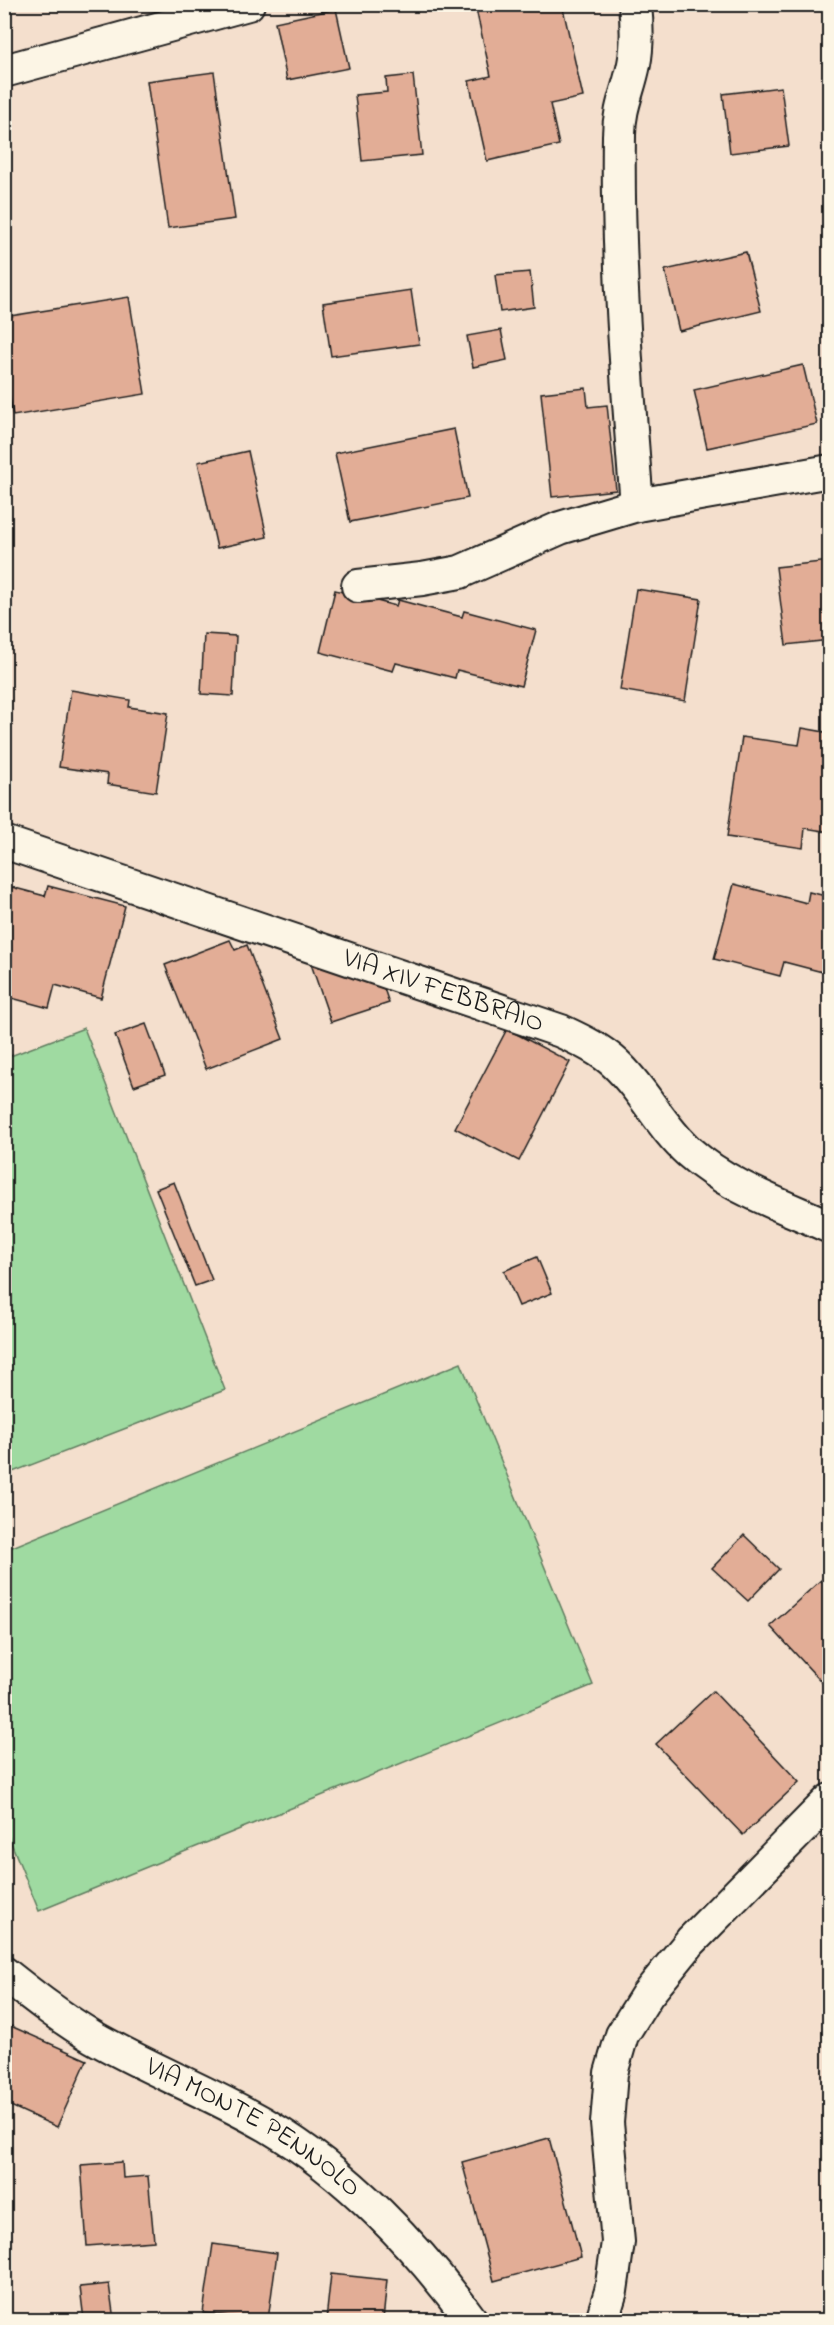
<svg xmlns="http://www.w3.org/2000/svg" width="834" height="2325" viewBox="0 0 834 2325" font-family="'Indie Flower',sans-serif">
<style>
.green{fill:#9fdaa1;stroke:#5e7b5e;stroke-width:1.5}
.building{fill:#e2ad96;stroke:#1c1c1c;stroke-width:1.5}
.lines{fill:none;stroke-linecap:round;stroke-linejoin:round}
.street-casing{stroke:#1c1c1c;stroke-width:36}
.street{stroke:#fcf5e5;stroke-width:32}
.labels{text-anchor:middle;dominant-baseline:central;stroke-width:4.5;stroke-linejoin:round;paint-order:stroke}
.street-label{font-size:27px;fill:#1c1c1c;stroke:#fcf5e5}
</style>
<rect width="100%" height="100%" fill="#f4dfcd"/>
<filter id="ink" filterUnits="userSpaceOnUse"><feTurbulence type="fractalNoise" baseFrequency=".0167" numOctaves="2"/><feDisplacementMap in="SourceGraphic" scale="12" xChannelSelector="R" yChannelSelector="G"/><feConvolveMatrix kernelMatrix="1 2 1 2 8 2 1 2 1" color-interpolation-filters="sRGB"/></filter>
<g filter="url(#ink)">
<g class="green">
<polygon points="84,1028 225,1390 5,1475 5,1058"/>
<polygon points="461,1363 593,1685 39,1911 5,1828 5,1550"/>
</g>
<g class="building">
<polygon points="496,4 562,4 583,97 550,104 559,145 487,161 469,81 491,76 476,9"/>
<polygon points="336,9 349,68 287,80 275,22"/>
<polygon points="214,72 235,219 168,228 147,81"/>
<polygon points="413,75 422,155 362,161 355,95 387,92 386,78"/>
<polygon points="781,87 789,146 730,153 723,94"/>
<polygon points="746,252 761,311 679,331 665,270"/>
<polygon points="530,272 534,307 500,312 495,275"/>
<polygon points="411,290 419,344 331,356 323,303"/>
<polygon points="129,297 145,394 13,416 4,364 4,317"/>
<polygon points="501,330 507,360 473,367 467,336"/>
<polygon points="803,365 817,424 707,448 694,390"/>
<polygon points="586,388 588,407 607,405 616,490 552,497 541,393"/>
<polygon points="454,429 468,498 350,522 335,453"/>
<polygon points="248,451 267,537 217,548 198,462"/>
<polygon points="830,561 830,640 786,645 776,567"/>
<polygon points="636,589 701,599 685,701 620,690"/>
<polygon points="335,590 396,606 398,600 462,617 464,611 536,630 521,686 457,670 455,678 396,663 393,671 320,652"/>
<polygon points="204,634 236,636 233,696 201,694"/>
<polygon points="71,690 130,700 129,707 168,713 156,792 107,784 108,774 59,767"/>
<polygon points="802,728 830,733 830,832 805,828 803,848 727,837 742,737 799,745"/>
<polygon points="734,884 807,903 809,892 830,897 830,974 784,962 780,976 714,959"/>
<polygon points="4,885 45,896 48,886 125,906 101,998 55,985 49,1008 4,996"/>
<polygon points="230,940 235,950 247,945 283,1039 206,1069 165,965"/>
<polygon points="311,964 380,977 389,1003 331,1022"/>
<polygon points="146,1024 165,1075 134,1086 115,1035"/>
<polygon points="507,1029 570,1062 519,1161 455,1128"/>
<polygon points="174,1182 212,1280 195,1286 156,1189"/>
<polygon points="537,1257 552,1293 519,1306 504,1271"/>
<polygon points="744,1535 779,1569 748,1601 712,1568"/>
<polygon points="821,1580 830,1589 830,1691 770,1626"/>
<polygon points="713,1691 799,1782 743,1835 656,1744"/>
<polygon points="4,2023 87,2060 57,2127 4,2103"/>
<polygon points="549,2138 581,2257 494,2281 462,2162"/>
<polygon points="122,2162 123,2178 148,2176 154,2241 87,2246 81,2165"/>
<polygon points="213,2244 277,2253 268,2320 203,2313"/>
<polygon points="331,2274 387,2280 383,2320 326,2320"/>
<polygon points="109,2284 114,2320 84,2320 80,2287"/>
</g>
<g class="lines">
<defs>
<g id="street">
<path d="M635,4C637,24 638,44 634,64C629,90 619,107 619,135C617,258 627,381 637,505L830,471"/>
<polyline points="4,71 248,4"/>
<polyline points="358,586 422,579 460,572 560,528 637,505"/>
<path id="s1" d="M4,842L561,1031C580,1040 600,1049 616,1064C644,1090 660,1126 689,1152C728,1187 782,1205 830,1227"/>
<path id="s2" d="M4,1973C33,1996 61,2018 93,2037C149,2069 211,2093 268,2126C347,2173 417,2246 471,2320"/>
<polyline points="602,2320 611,2291 618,2242 607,2123 611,2073 622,2035 647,1995 691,1941 830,1800"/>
</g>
</defs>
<use href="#street" class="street-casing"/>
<use href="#street" class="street"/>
</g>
</g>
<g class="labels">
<g class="street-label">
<text stroke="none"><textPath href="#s1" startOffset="464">VIA XIV FEBBRAIO</textPath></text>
<text stroke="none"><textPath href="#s2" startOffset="294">VIA MONTE PENNOLO</textPath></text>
</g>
</g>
<rect width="834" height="2325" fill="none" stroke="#fcf5e5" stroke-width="24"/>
<rect x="12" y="12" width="810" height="2301" fill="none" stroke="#1c1c1c" stroke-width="2" filter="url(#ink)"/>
</svg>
